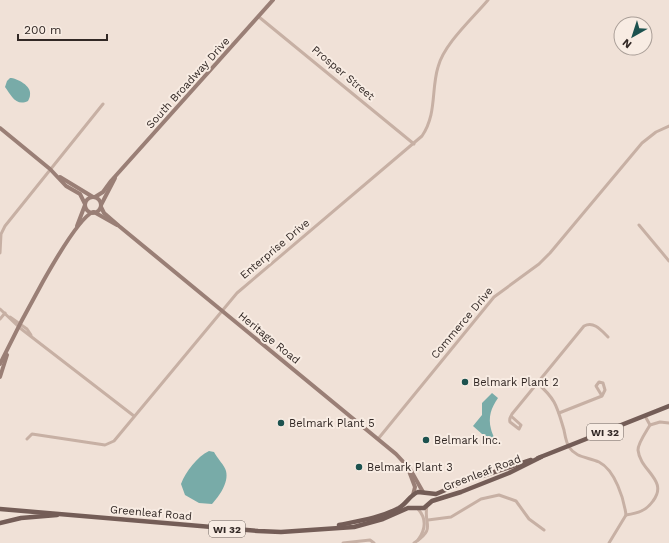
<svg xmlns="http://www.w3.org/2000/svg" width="669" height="543" viewBox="0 0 669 543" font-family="'Work Sans',sans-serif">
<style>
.water{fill:#78aba8}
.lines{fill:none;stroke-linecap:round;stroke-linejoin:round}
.minor{stroke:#c7b0a4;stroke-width:3}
.secondary{stroke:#9a7f76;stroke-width:4}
.primary{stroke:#745d57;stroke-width:4.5}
.poi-dot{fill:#1d524f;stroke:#f8ece3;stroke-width:1.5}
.labels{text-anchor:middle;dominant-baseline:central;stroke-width:4;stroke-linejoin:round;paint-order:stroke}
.shield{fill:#f8ece3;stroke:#6d635e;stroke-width:1}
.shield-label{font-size:10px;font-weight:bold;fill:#322825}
.street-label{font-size:11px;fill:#322825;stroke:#f8ece3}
.poi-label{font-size:11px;fill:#322825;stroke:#f8ece3;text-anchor:start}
</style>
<rect width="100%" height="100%" fill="#f0e1d7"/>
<g class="water">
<path d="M10,78C17,78 32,86 30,95C30,97 29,99 28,101C16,107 11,95 5,87L7,81Z"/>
<path d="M492,393L498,398C491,408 488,417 491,429C492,434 495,437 494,442H491L473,426L482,415V403Z"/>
<path d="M209,451L214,452C217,458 225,466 226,471C229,483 219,496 212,504L199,503L185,495L181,484C186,471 197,457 209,451Z"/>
</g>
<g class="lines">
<g class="minor">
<polyline points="259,17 414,144"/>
<polyline points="639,225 669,261"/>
<polyline points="0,253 1,234 5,226 103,104"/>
<polyline points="0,309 20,328 134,416"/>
<polyline points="10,317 27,329 31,335"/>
<polyline points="0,319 5,313"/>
<path d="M537,383C556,399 557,407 564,430C565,435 566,442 569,447C576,458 588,457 599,462C615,470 624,499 626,515L609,543"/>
<polyline points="559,413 602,396 605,390 603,383 599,382 596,386 602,396"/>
<path d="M511,416L521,425L519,429L510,422C509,419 510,417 512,414L584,326C594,321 601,330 608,337"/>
<polyline points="650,425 660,422 669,423"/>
<path d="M27,439L32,434L105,445L114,441L237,293L422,136C437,114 431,90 438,67C444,44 472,19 488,0"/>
<polyline points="378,439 494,297 539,264 550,253 642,143 656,132 669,126"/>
<path d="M418,509C427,519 426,529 418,540"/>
<path d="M626,515C638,513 646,511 653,501C669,480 640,471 638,450C638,443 646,432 650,425L645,416"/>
<polyline points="428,520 451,517 481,499 499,495 516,501 529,519 544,530"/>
<polyline points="343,543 370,540 374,543"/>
<path d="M414,543C437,528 423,525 427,506"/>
</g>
<g class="secondary">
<polyline points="0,128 50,169 66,186 80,194 85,204"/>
<polyline points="60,177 93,197"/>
<polyline points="95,197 103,192 111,181 273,0"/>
<circle cx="93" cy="205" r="8"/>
<polyline points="101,205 115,178"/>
<polyline points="101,207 104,213 119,226 396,454 410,469 423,492"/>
<polyline points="94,212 117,225"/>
<polyline points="77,226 85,205"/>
<path d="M0,364C13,337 71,221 93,212"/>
<polyline points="0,377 7,355"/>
<polyline points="409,471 415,487 413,495"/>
</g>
<g class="primary">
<polyline points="538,458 669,406"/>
<polyline points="0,509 258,531 281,532 354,527 383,519 408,508 424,508 432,501 461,492 509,473 541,457"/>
<polyline points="0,523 21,518 57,515"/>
<path d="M339,525C359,521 380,518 399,508C406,504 410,495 418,492L436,494L464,482L531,460"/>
</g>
</g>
<g class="poi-dot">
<circle cx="465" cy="382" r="4"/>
<circle cx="281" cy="423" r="4"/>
<circle cx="426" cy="440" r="4"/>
<circle cx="359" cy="467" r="4"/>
</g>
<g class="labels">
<g class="shield">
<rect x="587" y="424" width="36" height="16" rx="3"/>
<rect x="209" y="521" width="36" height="16" rx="3"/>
</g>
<g class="shield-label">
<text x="605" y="432">WI 32</text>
<text x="227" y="529">WI 32</text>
</g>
<g class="street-label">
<text transform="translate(343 73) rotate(40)">Prosper Street</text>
<text transform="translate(188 83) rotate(-48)">South Broadway Drive</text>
<text transform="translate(275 249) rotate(-40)">Enterprise Drive</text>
<text transform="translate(462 323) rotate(-50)">Commerce Drive</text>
<text transform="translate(269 338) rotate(39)">Heritage Road</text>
<text transform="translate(482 473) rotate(-21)">Greenleaf Road</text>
<text transform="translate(151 513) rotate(5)">Greenleaf Road</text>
</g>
<g class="poi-label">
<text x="473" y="382">Belmark Plant 2</text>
<text x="289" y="423">Belmark Plant 5</text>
<text x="434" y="440">Belmark Inc.</text>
<text x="367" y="467">Belmark Plant 3</text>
</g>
</g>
<g transform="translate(633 36) rotate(219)"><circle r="19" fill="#f8ece3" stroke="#a99e97"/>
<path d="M0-3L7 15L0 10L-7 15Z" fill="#1d524f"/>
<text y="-6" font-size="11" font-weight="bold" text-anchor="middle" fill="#322825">N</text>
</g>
<path d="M18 34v6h89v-6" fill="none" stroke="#322825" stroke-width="2"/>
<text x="24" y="34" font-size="12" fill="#322825" stroke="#f8ece3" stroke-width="3" paint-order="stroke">200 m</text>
</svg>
